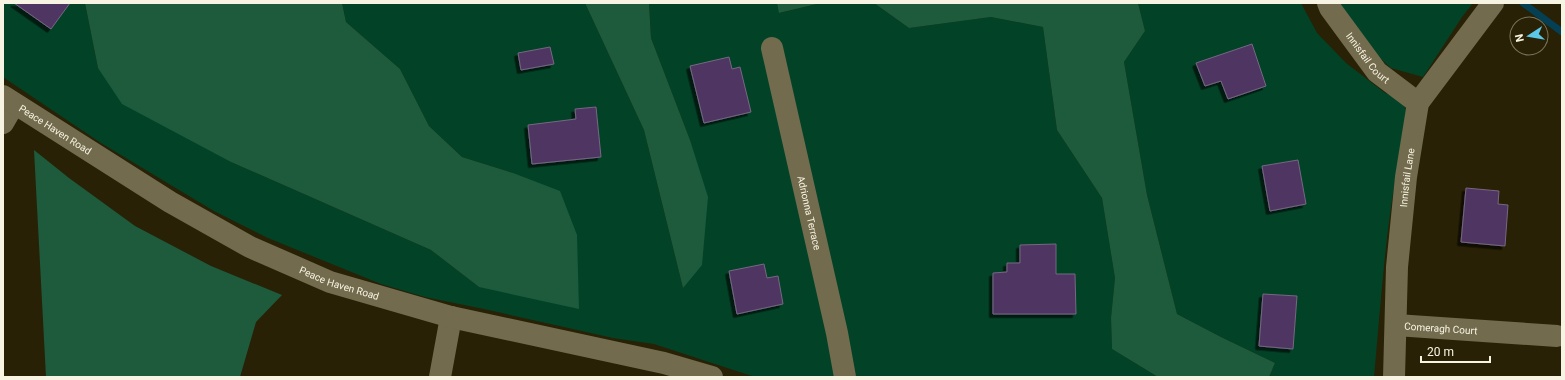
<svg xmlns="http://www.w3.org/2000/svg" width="1565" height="380" viewBox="0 0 1565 380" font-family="Roboto,sans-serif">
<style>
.green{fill:#024327}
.forest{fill:#1d5b3c}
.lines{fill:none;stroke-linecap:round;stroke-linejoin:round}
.stream{stroke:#053f54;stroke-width:7}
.building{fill:#4f3562;stroke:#766782;filter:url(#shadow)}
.minor{stroke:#726b4d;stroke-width:22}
.secondary{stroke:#726b4d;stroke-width:22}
.labels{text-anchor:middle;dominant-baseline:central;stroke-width:3.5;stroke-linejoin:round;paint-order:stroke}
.street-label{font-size:10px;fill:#f8f4e3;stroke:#282105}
</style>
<defs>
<filter id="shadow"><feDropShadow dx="-3.5" dy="3.5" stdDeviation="0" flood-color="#0009"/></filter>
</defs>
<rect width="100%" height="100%" fill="#282105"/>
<g class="green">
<polygon points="3,3 85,3 98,68 231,162 431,250 479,287 513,173 462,157 429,126 400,69 346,22 342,3 585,3 644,130 683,288 690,140 651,38 649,3 777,3 780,13 821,3 874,3 909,28 991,17 1043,27 1057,130 1102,198 1115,278 1111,318 1112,349 1158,377 755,377 654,344 613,338 484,309 425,297 381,284 268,238 214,211 101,143 3,77"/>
<path d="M1138,3H1301L1317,33L1346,63L1385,93L1399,98L1409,114C1387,199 1382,290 1374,377H1269L1275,363L1221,337L1177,314L1147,195L1124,62L1145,31Z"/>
<polygon points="1335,3 1473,3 1462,17 1423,77 1391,68 1360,40"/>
</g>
<g class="forest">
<polygon points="85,3 342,3 346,22 400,69 429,126 462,157 513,173 560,191 577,235 579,309 479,287 431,250 231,162 122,104 98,68"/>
<polygon points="585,3 649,3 651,38 690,140 708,197 702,265 683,288 644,130"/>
<polygon points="777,3 821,3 779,13"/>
<polygon points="874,3 1138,3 1145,31 1124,62 1147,195 1177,314 1221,337 1275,363 1269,377 1158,377 1112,349 1111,318 1115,278 1102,198 1057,130 1043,27 991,17 909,28"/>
<polygon points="34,150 69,178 135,226 211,266 282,295 256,322 240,377 46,377"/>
</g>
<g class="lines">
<polyline class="stream" points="1523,3 1562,32"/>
</g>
<g class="building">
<polygon points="14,3 70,3 51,29"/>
<polygon points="1252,44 1266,86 1228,99 1221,81 1205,86 1196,63"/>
<polygon points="550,47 554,64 521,70 518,53"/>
<polygon points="729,57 732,69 740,67 751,112 704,123 690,66"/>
<polygon points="596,107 601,157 532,164 528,125 576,119 575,109"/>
<polygon points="1298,160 1306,204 1270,211 1262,166"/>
<polygon points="1466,188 1499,191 1498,204 1508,205 1505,246 1461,242"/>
<polygon points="1056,244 1056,274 1075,274 1076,314 993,314 993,273 1007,272 1007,263 1020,263 1020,245"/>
<polygon points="764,264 767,278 778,276 783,304 737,314 729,271"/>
<polygon points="1263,294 1297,296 1293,349 1259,346"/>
</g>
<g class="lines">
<g class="minor">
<path id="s1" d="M1328,3L1330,8L1377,72L1418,103"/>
<path id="s2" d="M772,48L837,333L845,377"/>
<polyline points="3,123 14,104"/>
<path id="s3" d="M1396,325L1557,336"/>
<polyline points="440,377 451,317"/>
<path id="s4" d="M1394,377L1397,267L1406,177L1418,103L1493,3"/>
</g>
<path class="secondary" id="s5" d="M3,96L170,202L250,247L330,282L451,317L664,363L712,377"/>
</g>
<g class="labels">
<g class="street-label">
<text stroke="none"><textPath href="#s1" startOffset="68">Innisfail Court</textPath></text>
<text stroke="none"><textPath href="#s5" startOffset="62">Peace Haven Road</textPath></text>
<text stroke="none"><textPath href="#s4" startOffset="200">Innisfail Lane</textPath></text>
<text stroke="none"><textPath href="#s2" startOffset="169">Adrionna Terrace</textPath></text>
<text stroke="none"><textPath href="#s5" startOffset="386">Peace Haven Road</textPath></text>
<text stroke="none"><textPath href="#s3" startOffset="45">Comeragh Court</textPath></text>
</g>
</g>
<rect width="1565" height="380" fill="none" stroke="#f8f4e3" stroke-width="8"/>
<g transform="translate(1529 36) rotate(258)"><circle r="19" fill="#282105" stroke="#7b755e"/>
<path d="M0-3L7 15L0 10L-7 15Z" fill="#5cc7e7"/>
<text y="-6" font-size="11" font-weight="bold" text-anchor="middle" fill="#f8f4e3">N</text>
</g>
<path d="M1421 356v6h69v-6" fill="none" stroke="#f8f4e3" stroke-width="2"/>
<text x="1427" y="356" font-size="12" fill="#f8f4e3" stroke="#282105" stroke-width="3" paint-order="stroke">20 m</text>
</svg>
